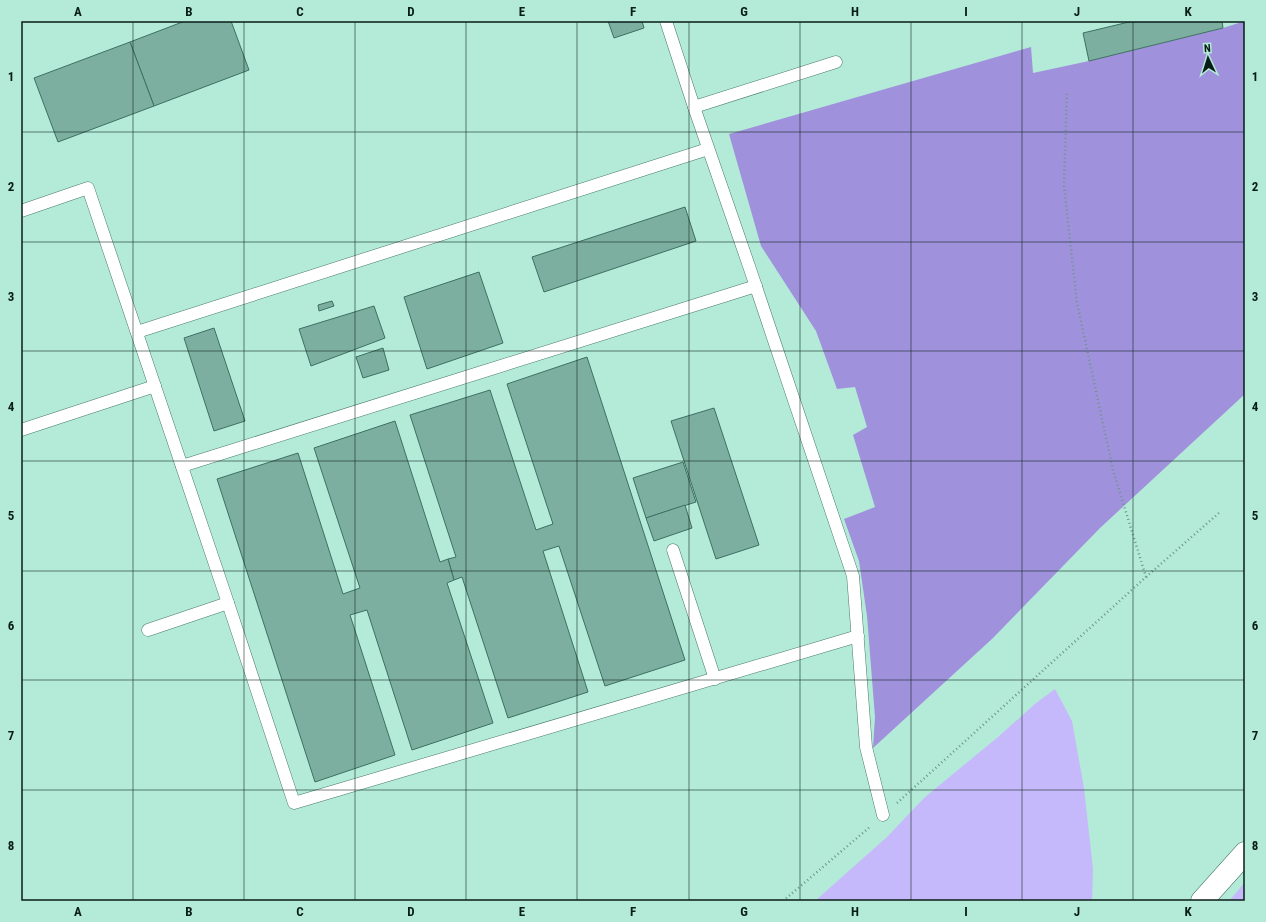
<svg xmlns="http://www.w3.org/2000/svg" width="1266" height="922" viewBox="0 0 1266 922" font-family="'Roboto Condensed',sans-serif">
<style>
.green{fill:#c6b9fb}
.forest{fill:#a091dc}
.building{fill:#7caf9f;stroke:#3e7062}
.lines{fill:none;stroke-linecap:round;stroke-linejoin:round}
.lane-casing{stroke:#487a6b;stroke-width:13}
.highway-casing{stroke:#487a6b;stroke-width:23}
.path{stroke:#6d9588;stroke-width:2.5;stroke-dasharray:1 3;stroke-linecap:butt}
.lane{stroke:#fff;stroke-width:12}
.highway{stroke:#fff;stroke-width:22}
.grid{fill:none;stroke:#081d17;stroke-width:1;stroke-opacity:0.55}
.neatline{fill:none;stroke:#081d17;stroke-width:1.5}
.grid-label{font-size:13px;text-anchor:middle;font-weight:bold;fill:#081d17}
</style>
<rect width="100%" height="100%" fill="#b4ead8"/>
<g class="green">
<polygon points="1055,689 1072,721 1084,788 1093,869 1092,901 815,901 887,837 924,798 998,737 1036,703"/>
<polygon points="1245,882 1245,901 1229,901"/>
</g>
<polygon class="forest" points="1245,21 1245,394 1100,528 993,638 873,748 875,717 867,616 859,561 844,519 875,507 853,435 867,427 855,387 837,389 816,331 761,246 729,134 1031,47 1033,73 1089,61 1223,28"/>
<g class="building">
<polygon points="185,21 231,21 249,70 154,106 130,42"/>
<polygon points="608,21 642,21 644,28 614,38"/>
<polygon points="1133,21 1222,21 1223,28 1089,61 1083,33"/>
<polygon points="130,42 154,106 58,142 34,78"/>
<polygon points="685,207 696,241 544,292 532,257"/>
<polygon points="479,272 503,343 427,369 404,297"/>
<polygon points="332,301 334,306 319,311 318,305"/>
<polygon points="374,306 385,338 311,366 299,329"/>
<polygon points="214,328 245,421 214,431 184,338"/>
<polygon points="383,348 389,370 363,378 356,357"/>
<polygon points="587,357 685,660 605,686 559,546 543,551 588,692 508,718 462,577 454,580 448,559 456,557 410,415 490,390 536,530 553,524 507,384"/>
<polygon points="714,408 759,545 716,559 671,421"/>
<polygon points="395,421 440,562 448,559 454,580 447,583 493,723 412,750 367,610 350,615 395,755 315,782 217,479 298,453 343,594 360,588 314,448"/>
<polygon points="683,462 696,502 646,518 633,478"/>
<polygon points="685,505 692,528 654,541 646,518"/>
</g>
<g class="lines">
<defs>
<g id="lane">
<polyline points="666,21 694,107 750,269 853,576 866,747 883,815"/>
<polyline points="694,107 836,62"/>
<polyline points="21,211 88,188 228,603 148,630"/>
<polyline points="137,332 708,149"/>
<polyline points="21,430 155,386"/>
<polyline points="182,466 756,286"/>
<polyline points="673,550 715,679"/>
<polyline points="228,603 294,803 858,636"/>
</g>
<polyline id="highway" points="1202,901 1245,853"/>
</defs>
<use href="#lane" class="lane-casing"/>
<use href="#highway" class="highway-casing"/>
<g class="path">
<polyline points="1146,577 1220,512"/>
<polyline points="897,803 1146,577 1113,470 1077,303 1064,186 1067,91"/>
<polyline points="783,901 871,826"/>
</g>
<use href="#lane" class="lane"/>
<use href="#highway" class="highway"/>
</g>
<path class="grid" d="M133,21V901M244,21V901M355,21V901M466,21V901M577,21V901M689,21V901M800,21V901M911,21V901M1022,21V901M1133,21V901M21,132H1245M21,242H1245M21,351H1245M21,461H1245M21,571H1245M21,680H1245M21,790H1245"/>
<rect width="1266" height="922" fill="none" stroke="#b4ead8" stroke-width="44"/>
<g transform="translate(1208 58) rotate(356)" stroke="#b4ead8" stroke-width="3" paint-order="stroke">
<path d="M0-3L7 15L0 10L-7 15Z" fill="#081d17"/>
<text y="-6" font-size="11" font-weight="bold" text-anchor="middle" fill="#081d17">N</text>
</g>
<rect x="22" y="22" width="1222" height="878" class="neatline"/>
<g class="grid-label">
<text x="78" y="16">A</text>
<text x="189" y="16">B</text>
<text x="300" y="16">C</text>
<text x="411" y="16">D</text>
<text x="522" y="16">E</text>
<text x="633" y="16">F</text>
<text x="744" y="16">G</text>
<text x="855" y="16">H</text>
<text x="966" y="16">I</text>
<text x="1077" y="16">J</text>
<text x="1188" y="16">K</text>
<text x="11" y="81">1</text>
<text x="1255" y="81">1</text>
<text x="11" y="191">2</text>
<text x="1255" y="191">2</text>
<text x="11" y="301">3</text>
<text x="1255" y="301">3</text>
<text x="11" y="411">4</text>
<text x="1255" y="411">4</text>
<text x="11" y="520">5</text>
<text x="1255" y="520">5</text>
<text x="11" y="630">6</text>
<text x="1255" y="630">6</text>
<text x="11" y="740">7</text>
<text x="1255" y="740">7</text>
<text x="11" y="850">8</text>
<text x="1255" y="850">8</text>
<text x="78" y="916">A</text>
<text x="189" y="916">B</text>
<text x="300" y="916">C</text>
<text x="411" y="916">D</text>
<text x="522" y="916">E</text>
<text x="633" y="916">F</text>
<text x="744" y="916">G</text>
<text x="855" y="916">H</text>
<text x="966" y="916">I</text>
<text x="1077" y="916">J</text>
<text x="1188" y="916">K</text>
</g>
</svg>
